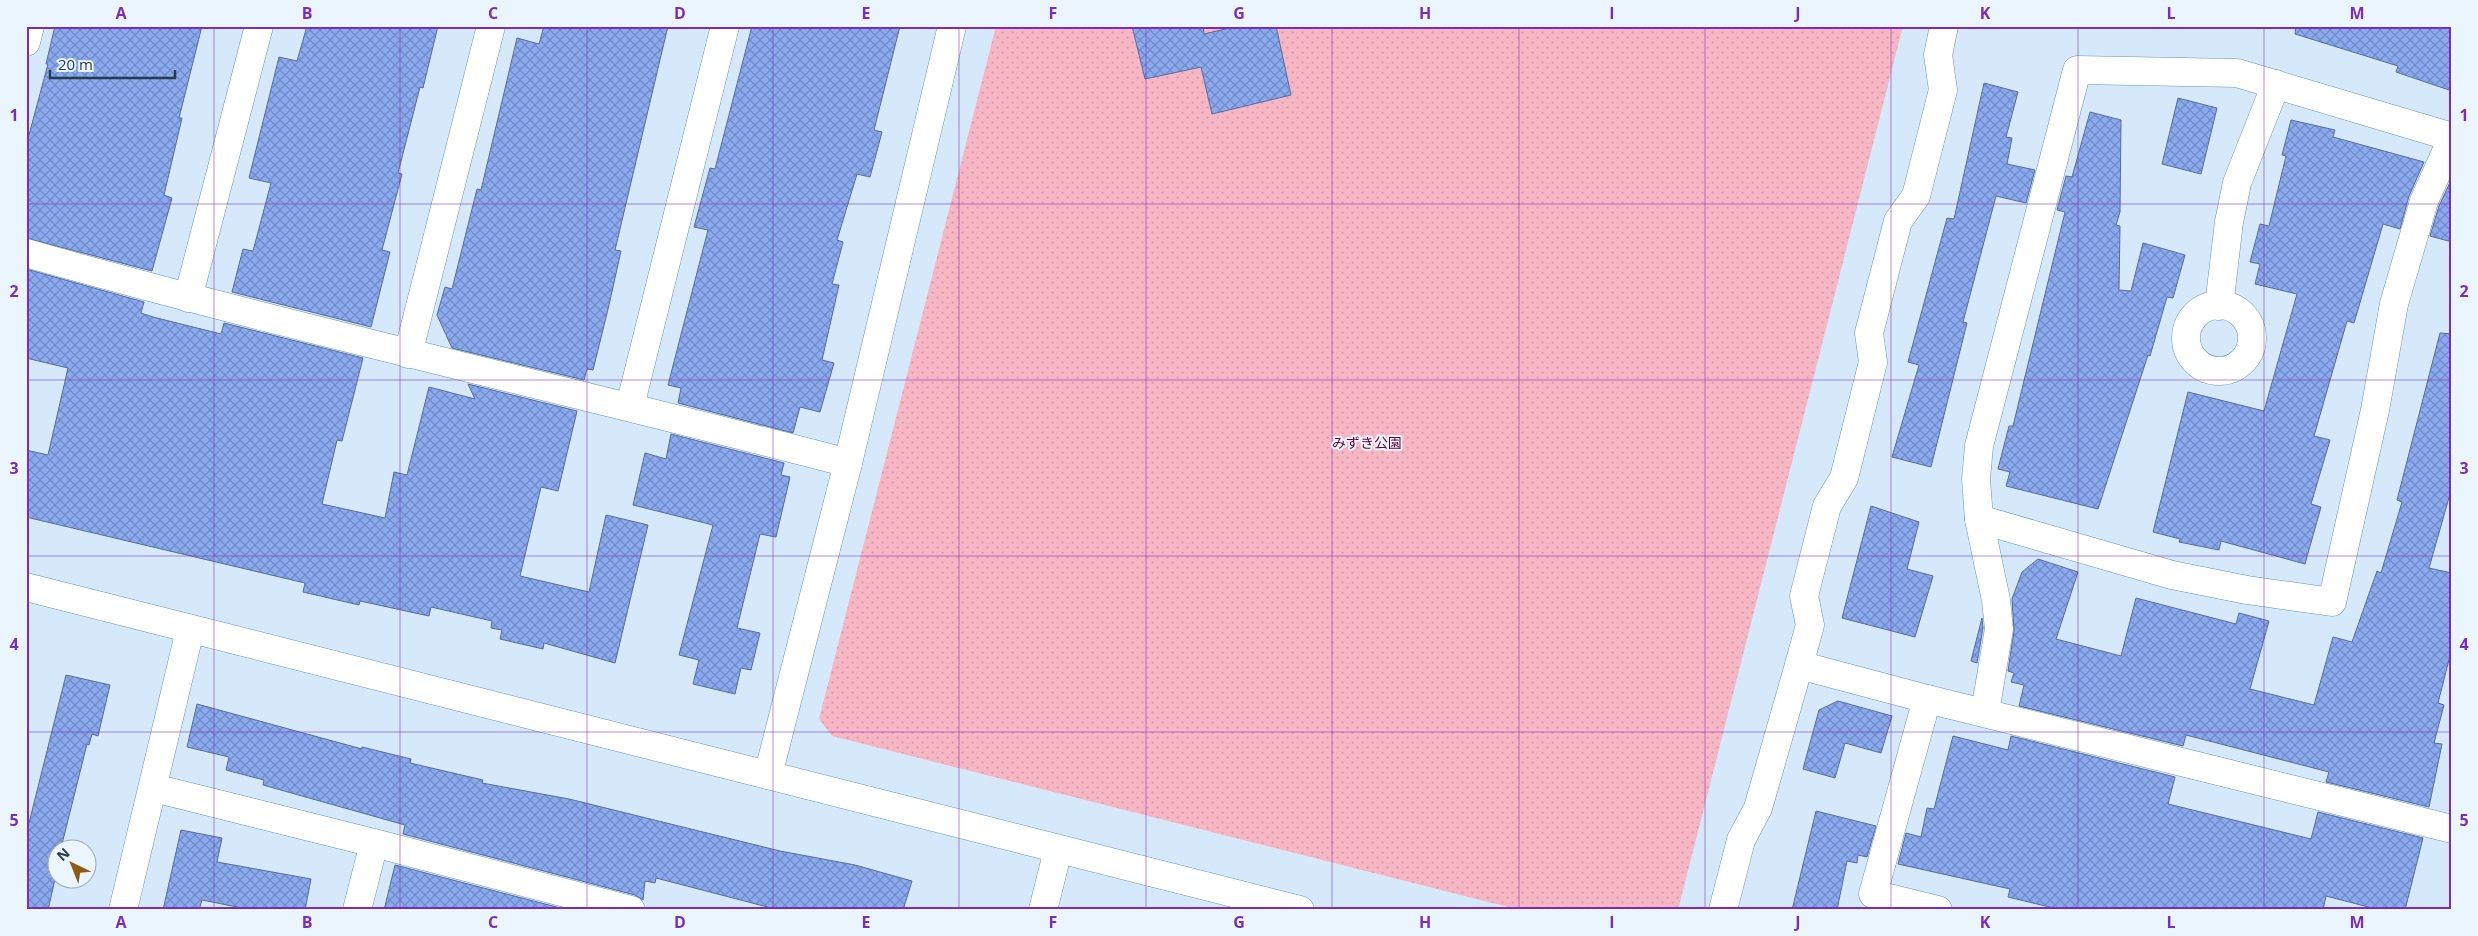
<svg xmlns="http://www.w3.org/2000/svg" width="2478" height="936" viewBox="0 0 2478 936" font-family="'Open Sans','Noto Sans JP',sans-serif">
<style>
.park{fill:url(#park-dots)}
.building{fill:url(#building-cross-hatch);stroke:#576c9d}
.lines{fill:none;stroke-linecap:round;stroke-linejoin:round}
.minor-casing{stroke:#6494be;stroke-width:29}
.tertiary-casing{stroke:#6494be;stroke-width:29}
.minor{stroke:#fff;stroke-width:28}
.tertiary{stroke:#fff;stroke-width:28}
.grid{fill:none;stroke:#7b2cbf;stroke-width:1;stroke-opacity:0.55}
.labels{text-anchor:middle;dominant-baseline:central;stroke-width:4;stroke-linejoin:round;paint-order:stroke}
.park-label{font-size:14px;fill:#6a002d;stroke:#ebf5fe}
.neatline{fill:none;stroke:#7b2cbf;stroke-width:2}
.grid-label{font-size:16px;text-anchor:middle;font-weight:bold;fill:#7b2cbf}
</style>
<defs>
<pattern id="park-dots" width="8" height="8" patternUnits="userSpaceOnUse" patternTransform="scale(1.25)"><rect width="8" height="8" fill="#f7b6c3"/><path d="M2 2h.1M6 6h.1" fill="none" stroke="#d49da9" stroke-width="1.8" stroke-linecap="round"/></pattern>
<pattern id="building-cross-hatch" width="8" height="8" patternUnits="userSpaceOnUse" patternTransform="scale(1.25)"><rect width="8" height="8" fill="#8aa9ef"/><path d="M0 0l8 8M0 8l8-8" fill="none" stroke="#718bc4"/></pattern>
</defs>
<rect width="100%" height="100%" fill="#d5e9fb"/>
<polygon class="park" points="996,26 1903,26 1678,910 1520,910 832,736 819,719"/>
<g class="building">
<polygon points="55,26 202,26 179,118 182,118 164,195 172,198 152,271 26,238 26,146 48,64 46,64"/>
<polygon points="307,26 438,26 423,88 420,87 398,173 402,174 382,250 390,252 371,327 232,292 243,249 253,251 271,183 249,178 279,57 297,61"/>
<polygon points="544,26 668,26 615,250 621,251 609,305 593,370 587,369 584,380 452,348 437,315 445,287 452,289 477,189 481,190 517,38 539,44"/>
<polygon points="752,26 900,26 874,130 882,132 870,177 857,174 837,240 843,242 832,284 839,285 822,360 834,363 820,412 800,407 793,433 678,403 681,388 668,385 708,230 694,227 710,168 715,169"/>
<polygon points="1132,26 1203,26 1204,34 1238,26 1276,26 1291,95 1212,114 1201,67 1145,79"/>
<polygon points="2296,26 2452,26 2452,91 2396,72 2398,66 2295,34"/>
<polygon points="1984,83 2018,92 2006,137 2012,138 2007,164 2035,170 2026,203 1996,196 1963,322 1967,323 1931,467 1892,457 1919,365 1908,362 1947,218 1954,219"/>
<polygon points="2178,98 2217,108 2201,174 2162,164"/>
<polygon points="2090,112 2121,120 2120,212 2116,225 2120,226 2119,290 2131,291 2143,243 2185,255 2173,298 2167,297 2150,356 2148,355 2098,509 2006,486 2010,472 1998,469 2009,426 2013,426 2065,212 2057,210 2066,176 2072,177"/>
<polygon points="2291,120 2335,130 2333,137 2424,162 2409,196 2400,229 2383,224 2354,323 2347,321 2314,436 2330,440 2311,504 2321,507 2305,564 2221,541 2219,550 2179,542 2180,539 2153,532 2188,392 2264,411 2297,294 2255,284 2260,264 2250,262 2260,224 2269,226 2286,156 2282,155"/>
<polygon points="2452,178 2452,242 2430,236 2439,206"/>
<polygon points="26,269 144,302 141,313 153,317 221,334 224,323 363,358 342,441 337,440 322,504 385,518 394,472 407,475 429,387 475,399 468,384 577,411 558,491 541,487 520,576 589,592 606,515 648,525 615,663 544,643 543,649 500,639 502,630 491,628 492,621 431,607 429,616 360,601 359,605 303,592 305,583 26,517 26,450 48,455 68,368 26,358"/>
<polygon points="2440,333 2452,334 2452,487 2429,568 2452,573 2452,648 2438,703 2444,705 2434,743 2442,744 2429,807 2326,782 2329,772 2186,735 2183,746 2019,706 2024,685 2011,682 2014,673 2008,671 2014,631 2012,599 2022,572 2038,559 2078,572 2056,639 2121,656 2136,598 2236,624 2239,613 2269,621 2250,689 2314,705 2333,637 2352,642 2377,571 2381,573 2402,502 2397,500"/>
<polygon points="671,434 784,463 781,475 790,477 776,537 760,534 737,628 760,633 751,670 741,668 735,694 693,684 699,660 679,655 713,525 633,505 645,453 666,459"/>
<polygon points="1871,506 1919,522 1907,569 1933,576 1915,637 1842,618"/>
<polygon points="1982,618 1983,628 1977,663 1971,661"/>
<polygon points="66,675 110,685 98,736 92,734 89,745 87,744 61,848 58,848 58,866 48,910 26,910 26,835"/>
<polygon points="1838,701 1892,716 1881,753 1845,743 1835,778 1803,769 1819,710"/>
<polygon points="197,704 362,749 362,747 411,759 410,763 483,780 482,783 569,799 780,851 855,865 912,881 903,910 779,910 656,878 655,883 645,881 643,900 635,895 403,834 405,825 263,785 264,780 226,770 229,757 187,747"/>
<polygon points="1953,736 2008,750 2011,736 2175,777 2168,804 2311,839 2318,812 2423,838 2405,910 2380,910 2326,896 2323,910 2062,910 2008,897 2010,889 1898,864 1906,833 1921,837 1927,808 1934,809"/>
<polygon points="1816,811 1876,826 1867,857 1858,855 1857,863 1847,861 1837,910 1792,910"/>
<polygon points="181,830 222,838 217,862 311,879 305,910 252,910 202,900 199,910 163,910"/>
<polygon points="395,865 568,910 384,910"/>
</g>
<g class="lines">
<defs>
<g id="minor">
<polyline points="26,42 30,26"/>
<path d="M26,253C298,330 574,391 848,463"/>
<polyline points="188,298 259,26"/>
<circle cx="2219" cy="338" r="33"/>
<polyline points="2219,306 2229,222 2237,183 2276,84"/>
<polyline points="408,354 491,26"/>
<polyline points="630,406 725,26"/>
<polyline points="1979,519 2172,575 2247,590 2332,602 2375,410 2394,304 2424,201 2452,139"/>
<polyline points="1799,665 1927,699 2452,829"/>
<polyline points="1927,699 1873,894 1938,910"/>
<polyline points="1985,712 1999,629 1996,600 1979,519 1976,479 1979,446 2077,70 2237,73 2452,137"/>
<polyline points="768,775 848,463 952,26"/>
<polyline points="154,788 374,843"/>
<polyline points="123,910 190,630"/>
<polyline points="357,910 374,843 631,910"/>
<polyline points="1043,910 1058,850"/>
<polyline points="1723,910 1741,840 1758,808 1799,665 1810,625 1804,596 1827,506 1844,478 1873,362 1869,333 1898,221 1916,196 1943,90 1938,55 1944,26"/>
</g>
<polyline id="tertiary" points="26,587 1300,910"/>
</defs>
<use href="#minor" class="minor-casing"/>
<use href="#tertiary" class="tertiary-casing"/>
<use href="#minor" class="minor"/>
<use href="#tertiary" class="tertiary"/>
</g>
<path class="grid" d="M214,26V910M400,26V910M587,26V910M773,26V910M959,26V910M1146,26V910M1332,26V910M1519,26V910M1705,26V910M1891,26V910M2078,26V910M2264,26V910M26,204H2452M26,380H2452M26,556H2452M26,732H2452"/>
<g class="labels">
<g class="park-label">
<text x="1367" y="442">みずき公園</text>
</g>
</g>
<rect width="2478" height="936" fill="none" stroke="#ebf5fe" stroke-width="55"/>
<g transform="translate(72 864) rotate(317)"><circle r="24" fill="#ebf5fe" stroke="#9dabb8"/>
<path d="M0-4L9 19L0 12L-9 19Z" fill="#915912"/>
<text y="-8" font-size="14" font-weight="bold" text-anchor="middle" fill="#273c4e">N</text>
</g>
<path d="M50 70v8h125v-8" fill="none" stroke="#273c4e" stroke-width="2.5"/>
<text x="58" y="70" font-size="15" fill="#273c4e" stroke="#ebf5fe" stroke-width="4" paint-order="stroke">20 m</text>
<rect x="28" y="28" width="2422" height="880" class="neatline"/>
<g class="grid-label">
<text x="121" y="19">A</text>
<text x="307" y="19">B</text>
<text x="493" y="19">C</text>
<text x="680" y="19">D</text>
<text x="866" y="19">E</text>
<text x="1053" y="19">F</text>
<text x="1239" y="19">G</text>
<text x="1425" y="19">H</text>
<text x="1612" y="19">I</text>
<text x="1798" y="19">J</text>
<text x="1985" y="19">K</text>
<text x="2171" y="19">L</text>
<text x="2357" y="19">M</text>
<text x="14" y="121">1</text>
<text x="2464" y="121">1</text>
<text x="14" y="297">2</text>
<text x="2464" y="297">2</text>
<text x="14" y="474">3</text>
<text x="2464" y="474">3</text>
<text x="14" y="650">4</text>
<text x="2464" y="650">4</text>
<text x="14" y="826">5</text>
<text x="2464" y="826">5</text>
<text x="121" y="928">A</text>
<text x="307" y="928">B</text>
<text x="493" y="928">C</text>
<text x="680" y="928">D</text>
<text x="866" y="928">E</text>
<text x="1053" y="928">F</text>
<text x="1239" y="928">G</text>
<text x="1425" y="928">H</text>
<text x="1612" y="928">I</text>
<text x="1798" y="928">J</text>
<text x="1985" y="928">K</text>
<text x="2171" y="928">L</text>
<text x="2357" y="928">M</text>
</g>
</svg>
